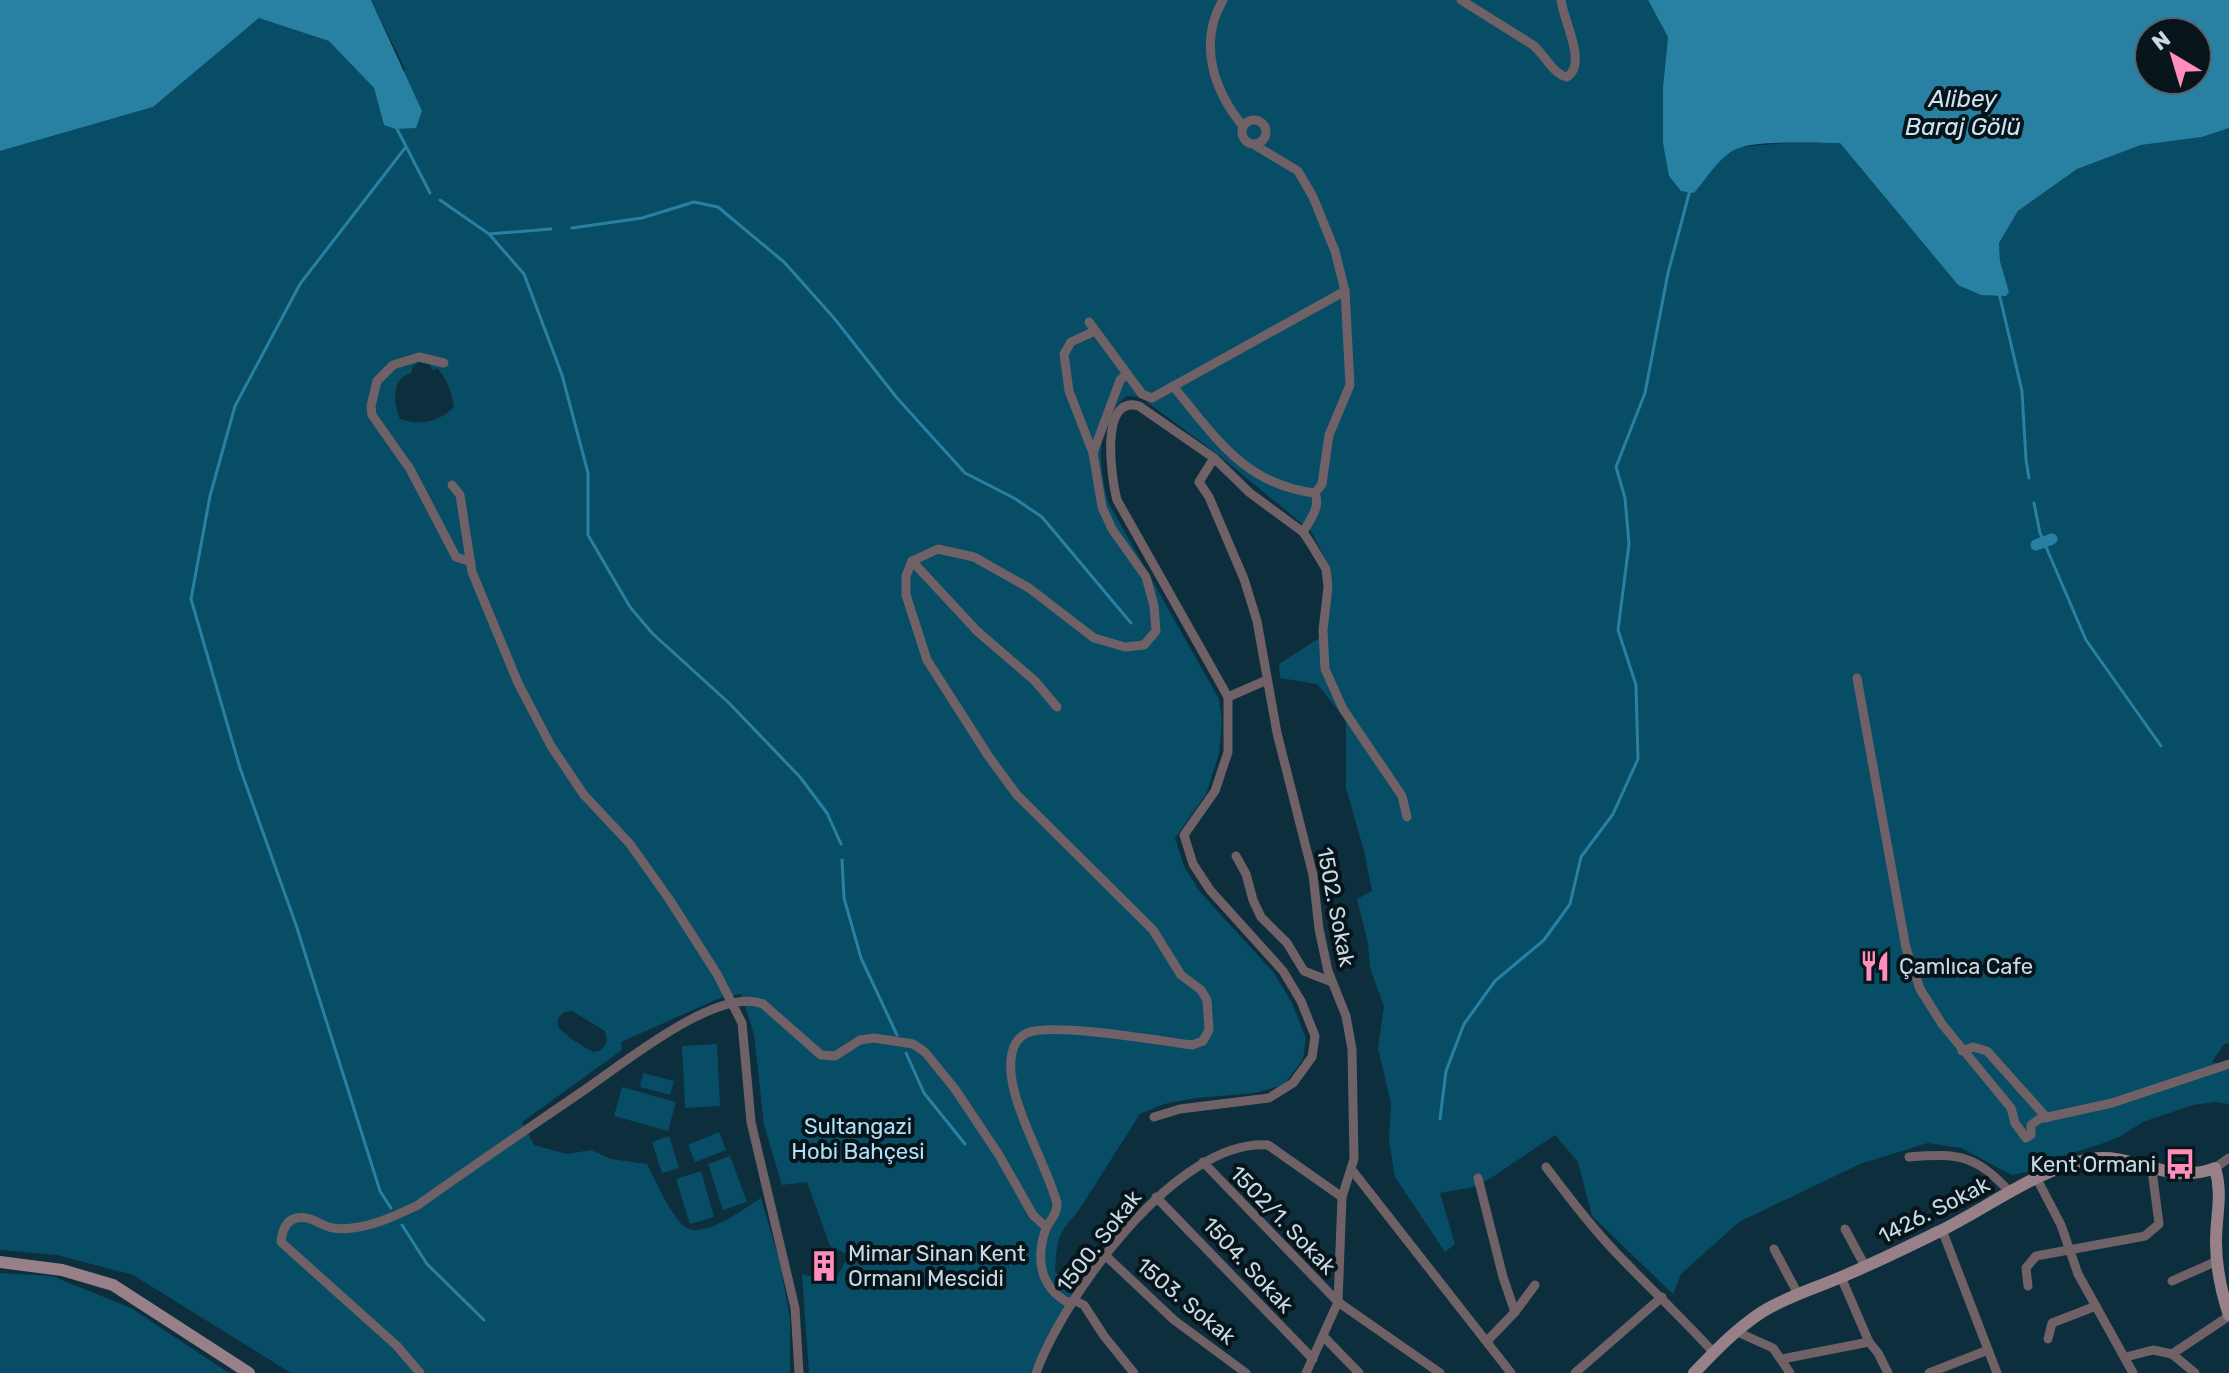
<svg xmlns="http://www.w3.org/2000/svg" width="2229" height="1373" viewBox="0 0 2229 1373" font-family="Rubik,sans-serif">
<style>
.green{fill:#084d66;fill-rule:evenodd}
.water{fill:#2880a3;fill-rule:evenodd}
.lines{fill:none;stroke-linecap:round;stroke-linejoin:round}
.stream{stroke:#2880a3;stroke-width:3}
.canal{stroke:#2880a3;stroke-width:11}
.street{stroke:#706166;stroke-width:9}
.secondary{stroke:#988088;stroke-width:12}
.labels{text-anchor:middle;dominant-baseline:central;stroke-width:8;stroke-linejoin:round;paint-order:stroke}
.street-label{font-size:22px;fill:#c9dae4;stroke:#07141a}
.poi-label{font-size:22px;fill:#c9dae4;stroke:#07141a;text-anchor:start}
.park-label{font-size:22px;fill:#afe0f8;stroke:#07141a}
.water-label{font-size:24px;font-style:italic;fill:#cde4f1;stroke:#07141a}
</style>
<rect width="100%" height="100%" fill="#0d2e3c"/>
<g class="green">
<path d="M371,0H1648L1668,37L1663,87V143L1723,158L1739,147L1785,143H1840L1958,285L2009,293L2000,261L1999,243L2018,211L2077,169L2141,145L2202,137L2229,128V1043L2224,1044L2212,1062L2229,1066V1104L2215,1102L2193,1105L2143,1122L2119,1137L2101,1144L2053,1159L2031,1171L2012,1175L1961,1148L1928,1143L1860,1164L1739,1222L1681,1274L1673,1294L1592,1216L1578,1162L1555,1135L1491,1178L1474,1187L1440,1193L1455,1244L1445,1252L1395,1177L1389,1141L1391,1104L1378,1048L1384,1006L1370,968L1368,943L1357,899L1372,891L1364,851L1346,788V720L1317,684L1280,678L1279,664L1327,633L1331,570L1311,531L1216,453L1140,397L1127,396C1093,421 1099,466 1108,502L1219,699L1222,721L1219,754L1206,794L1175,838L1184,866L1200,892L1274,973L1292,1003L1306,1038L1303,1059L1284,1085L1255,1093L1196,1098L1164,1104L1140,1114L1077,1213C1056,1234 1057,1243 1055,1272L1077,1290L1030,1373H809L802,1274L834,1282L849,1255L830,1246L807,1182L782,1185L764,1125L754,1034L741,994L720,998L621,1042L622,1050L522,1122L534,1145L567,1154L591,1150L611,1159L647,1164C655,1179 673,1221 687,1228C705,1238 745,1208 761,1198L779,1260L790,1317V1373H291L133,1275L57,1255L0,1250V151L153,107L259,18L329,40L374,88L384,125L405,69ZM419,362L429,364L433,370L437,368C447,379 452,392 454,407C439,422 420,426 400,419C393,403 391,378 411,373L413,366ZM572,1011L605,1031L607,1042L601,1050L594,1052C581,1046 569,1038 558,1027V1018L564,1012Z"/>
<polygon points="717,1044 720,1106 685,1108 682,1046"/>
<polygon points="643,1073 674,1081 670,1095 640,1087"/>
<polygon points="622,1087 676,1102 668,1131 614,1116"/>
<polygon points="719,1132 726,1150 695,1162 688,1145"/>
<polygon points="669,1136 679,1168 662,1173 652,1142"/>
<polygon points="730,1156 747,1202 723,1210 708,1164"/>
<polygon points="701,1171 714,1217 690,1224 676,1179"/>
<polygon points="0,1273 52,1276 131,1308 229,1373 0,1373"/>
</g>
<g class="water">
<polygon points="0,0 371,0 422,111 416,128 396,129 384,125 374,88 329,41 259,18 153,107 0,151"/>
<path d="M1648,0H2229V128L2202,137L2141,145L2077,169L2018,211L1999,243L2000,261L2009,292L2006,296L1981,295L1958,285L1840,143C1817,143 1758,140 1739,148C1720,155 1707,178 1694,193L1681,191L1669,176L1663,143V87L1668,37ZM2197,32V80H2149V32Z"/>
</g>
<g class="lines">
<g class="stream">
<polyline points="395,125 430,193"/>
<polyline points="440,200 489,234 524,274 562,375 588,473 588,535 630,607 652,633 729,703 800,777 827,813 841,844"/>
<polyline points="572,228 642,218 694,202 718,207 784,262 834,318 897,398 965,473 1014,498 1042,517 1131,623"/>
<polyline points="489,234 551,229"/>
<polyline points="1999,293 2022,391 2026,460 2029,478"/>
<polyline points="2034,503 2040,533 2086,640 2161,746"/>
<polyline points="842,860 844,898 861,958 897,1035"/>
<polyline points="906,1053 924,1093 965,1144"/>
<polyline points="1440,1119 1446,1071 1464,1024 1495,981 1544,940 1570,904 1581,857 1613,814 1638,759 1636,685 1618,630 1629,544 1625,498 1616,467 1645,393 1668,273 1690,190"/>
<polyline points="391,1208 380,1191 296,925 240,768 191,599 210,496 235,406 300,284 405,148"/>
<polyline points="402,1225 427,1264 484,1320"/>
</g>
<polyline class="canal" points="2036,545 2052,539"/>
<g class="street">
<path d="M1223,0C1198,42 1213,90 1243,126"/>
<path d="M1461,0L1533,45C1544,54 1553,74 1567,77C1588,64 1563,20 1561,0"/>
<circle cx="1254" cy="132" r="12"/>
<polyline points="1089,322 1142,394 1152,398 1345,291"/>
<path d="M1095,331L1071,342L1064,354L1069,391L1093,453L1102,507L1112,529L1146,577L1154,606L1156,631L1144,645L1125,647L1094,638L1029,588L974,557L938,549L912,561L906,576V595L927,660L989,757L1017,795L1153,930L1181,975L1201,990L1207,1000L1209,1030L1203,1041L1192,1045C1160,1041 1053,1022 1027,1033C1005,1043 1010,1076 1015,1094C1025,1131 1046,1166 1057,1203C1057,1216 1049,1220 1045,1231C1036,1260 1040,1286 1067,1302L1075,1301L1084,1305L1104,1336L1134,1373"/>
<polyline points="444,363 419,357 393,365 377,381 371,406 372,415 410,469 456,557 471,562"/>
<path d="M1173,386C1215,437 1245,485 1315,493L1322,484L1329,435L1350,385L1345,291L1335,251L1313,197L1298,171L1253,144"/>
<polyline points="1093,453 1120,380 1127,374"/>
<polyline points="1214,458 1199,482 1209,497 1244,579 1257,621 1277,733 1313,875 1319,929 1328,971 1346,1016 1352,1049 1354,1159 1342,1197 1338,1302 1306,1373"/>
<polyline points="452,485 460,495 472,572 518,683 551,746 584,795 630,844 669,899 717,974 742,1023 751,1122 795,1308 799,1373"/>
<path d="M1303,532C1310,520 1321,507 1315,493"/>
<polyline points="912,561 977,631 1035,681 1057,707"/>
<polyline points="1857,678 1906,948 1920,989 1942,1024 2011,1108 2015,1123 2026,1138 2031,1135 2031,1125 2039,1119 2112,1103 2229,1064"/>
<polyline points="1228,697 1267,680"/>
<polyline points="1236,856 1246,874 1253,900 1261,917 1287,943 1304,971 1332,982"/>
<polyline points="1962,1051 1973,1047 1987,1051 2047,1118"/>
<path d="M1154,1117L1180,1109L1269,1098L1293,1083L1312,1057L1315,1036L1301,1001L1283,971L1210,890L1193,864L1184,835L1215,791L1228,752V697L1117,500C1112,481 1098,394 1139,406L1214,458L1250,493L1303,532L1311,544L1326,569L1328,587L1323,630L1325,669L1343,709L1402,796L1407,817"/>
<path d="M1909,1157C1961,1153 1975,1155 2011,1193"/>
<polyline points="1203,1162 1338,1302 1440,1373"/>
<path d="M1546,1167C1571,1200 1596,1233 1626,1263C1655,1293 1685,1321 1713,1352"/>
<polyline points="2215,1168 2229,1158"/>
<polyline points="1352,1170 1511,1373"/>
<polyline points="1478,1178 1503,1277 1515,1312"/>
<polyline points="2037,1179 2061,1225 2078,1274 2133,1373"/>
<polyline points="1156,1197 1313,1359"/>
<polyline points="1845,1229 1865,1266"/>
<polyline points="1942,1230 1997,1373"/>
<polyline points="1774,1249 1798,1294"/>
<polyline points="1106,1256 1174,1320 1246,1373"/>
<polyline points="1841,1277 1869,1342 1878,1353 1888,1373"/>
<polyline points="2172,1281 2217,1261"/>
<polyline points="2028,1286 2026,1268 2036,1256 2145,1236 2159,1224 2152,1170"/>
<polyline points="1735,1331 1773,1348 1790,1373"/>
<polyline points="1324,1337 1359,1373"/>
<polyline points="2048,1339 2052,1323 2096,1306"/>
<polyline points="1487,1341 1515,1312 1535,1285"/>
<polyline points="2172,1354 2195,1373"/>
<polyline points="2126,1357 2153,1350 2172,1354 2229,1316"/>
<polyline points="1782,1359 1869,1342"/>
<path d="M420,1373L397,1346L281,1242C282,1232 285,1220 297,1218C310,1215 321,1226 333,1228C362,1232 393,1217 418,1205C471,1167 526,1130 580,1093C618,1068 717,985 763,1004L821,1055L835,1056L860,1040L874,1038L913,1044L925,1052L955,1089L999,1155L1033,1215L1046,1227"/>
<path d="M1036,1373C1064,1296 1177,1138 1268,1145L1342,1197"/>
<polyline points="1575,1373 1662,1297"/>
<polyline points="1929,1373 1988,1350"/>
</g>
<g class="secondary">
<polyline points="0,1262 62,1270 113,1285 249,1373"/>
<path d="M1694,1373C1715,1351 1736,1329 1762,1312C1786,1297 1813,1289 1839,1278C1873,1264 1905,1248 1938,1232C1988,1208 2036,1169 2091,1159C2134,1152 2168,1186 2215,1168C2223,1195 2216,1214 2216,1242C2216,1268 2221,1291 2229,1315"/>
</g>
</g>
<defs>
<symbol id="restaurant-bare" viewBox="-9 -9 18 18"><path d="M-5-6h1v4h1v-4h1v4h1v-4h1v5L-1.5 .5V6h-2V.5L-5-1ZM5-6V6H3V1.5H1.5Q1.5-4 5-6Z" fill="#ff8ebb" stroke="#07141a" stroke-width="2.5" paint-order="stroke"/></symbol>
<symbol id="bus-bare" viewBox="-9 -9 18 18"><path d="M-5-6H5V4H4V6H2V4H-2V6H-4V4H-5ZM-3.5-4V0h7V-4ZM-3.5 1.2v1.5H-2V1.2ZM2 1.2v1.5H3.5V1.2Z" fill="#ff8ebb" stroke="#07141a" stroke-width="2.5" paint-order="stroke"/></symbol>
<symbol id="building-bare" viewBox="-9 -9 18 18"><path d="M-4-6H4V6H1V3H-1V6H-4ZM-2.5-4.3h1.7v1.8h-1.7ZM.8-4.3h1.7v1.8H.8ZM-2.5-1h1.7V.8h-1.7ZM.8-1h1.7V.8H.8Z" fill="#ff8ebb" stroke="#07141a" stroke-width="2.5" paint-order="stroke"/></symbol>
</defs>
<g fill-rule="evenodd">
<use href="#restaurant-bare" x="1853" y="944" width="44" height="44"/>
<use href="#bus-bare" x="2158" y="1142" width="44" height="44"/>
<use href="#building-bare" x="802" y="1244" width="44" height="44"/>
</g>
<g class="labels">
<g class="street-label">
<text transform="translate(1336 907) rotate(79)">1502. Sokak</text>
<text transform="translate(1934 1210) rotate(-27)">1426. Sokak</text>
<text transform="translate(1283 1220) rotate(46)">1502/1. Sokak</text>
<text transform="translate(1099 1241) rotate(-52)">1500. Sokak</text>
<text transform="translate(1248 1265) rotate(47)">1504. Sokak</text>
<text transform="translate(1186 1301) rotate(40)">1503. Sokak</text>
</g>
<g class="poi-label">
<text x="1899" y="966">Çamlıca Cafe</text>
<text x="2156" y="1164" text-anchor="end">Kent Ormani</text>
<text x="848" y="1253">Mimar Sinan Kent<tspan x="848" dy="25">Ormanı Mescidi</tspan></text>
</g>
<g class="park-label">
<text x="858" y="1126">Sultangazi<tspan x="858" dy="25">Hobi Bahçesi</tspan></text>
</g>
<g class="water-label">
<text x="1963" y="99">Alibey<tspan x="1963" dy="28">Baraj Gölü</tspan></text>
</g>
</g>
<g transform="translate(2173 56) rotate(322)"><circle r="38" fill="#07141a" stroke="#55636b" stroke-width="2"/>
<path d="M0-6L14 30L0 20L-14 30Z" fill="#ff8ebb"/>
<text y="-12" font-size="22" font-weight="bold" text-anchor="middle" fill="#c9dae4">N</text>
</g>
</svg>
